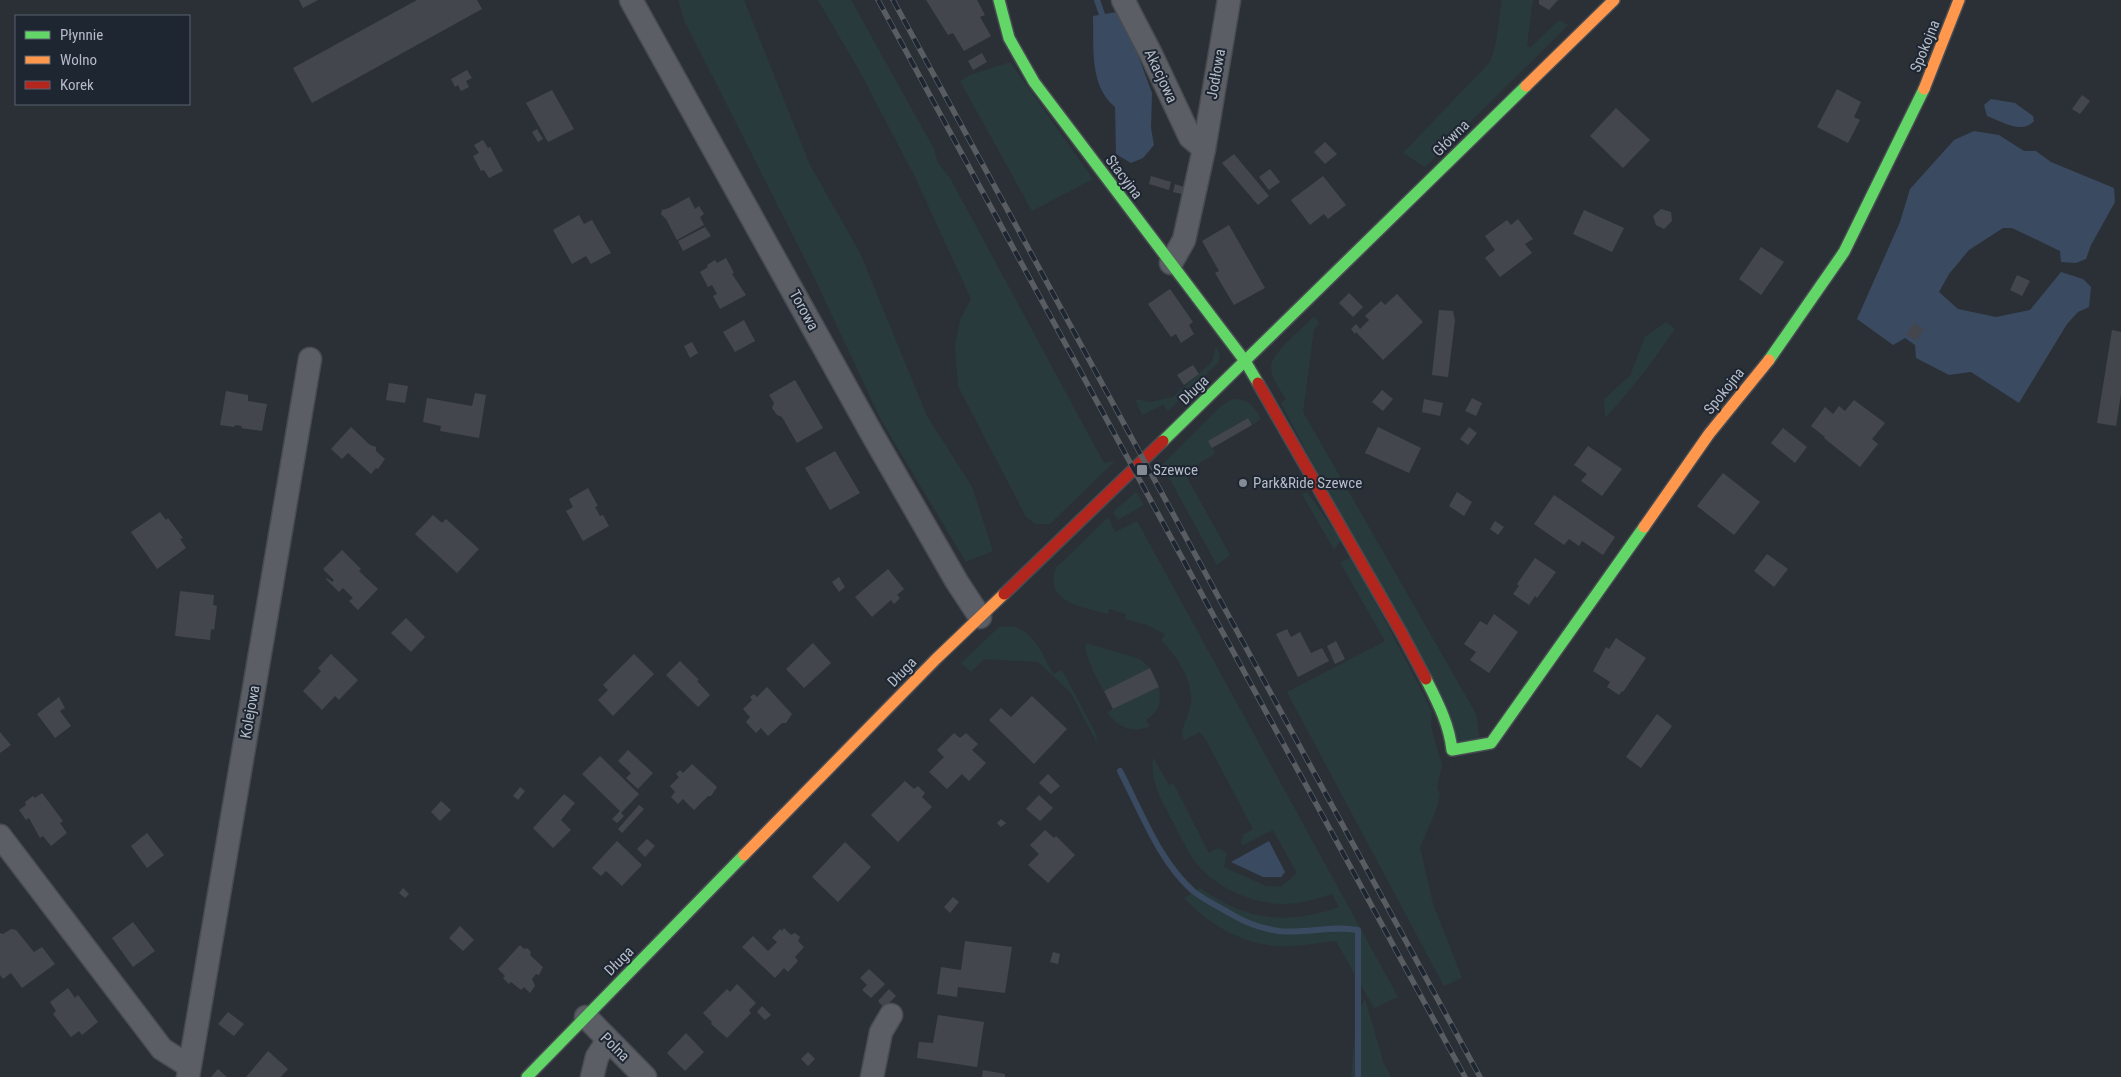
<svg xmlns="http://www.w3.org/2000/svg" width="2121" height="1077" viewBox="0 0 2121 1077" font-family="'Roboto Condensed',sans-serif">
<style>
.green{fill:#283a3c}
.water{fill:#3a4a60}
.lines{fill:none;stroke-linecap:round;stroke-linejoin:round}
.stream{stroke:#3a4a60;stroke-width:6}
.building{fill:#43474d}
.street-casing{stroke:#484c52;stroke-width:25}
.fast-casing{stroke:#484c52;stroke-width:14}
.slow-casing{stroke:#484c52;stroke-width:14}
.jam-casing{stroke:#484c52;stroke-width:14}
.street{stroke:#5b5e65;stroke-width:22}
.fast{stroke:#63d668;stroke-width:11}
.slow{stroke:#ff974d;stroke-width:11}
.jam{stroke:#b3261e;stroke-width:11}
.rail-casing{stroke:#595d62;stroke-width:5.5}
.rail{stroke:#1e2632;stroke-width:4;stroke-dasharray:11;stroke-linecap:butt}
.poi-dot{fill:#858b95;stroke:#1e2632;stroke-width:2}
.labels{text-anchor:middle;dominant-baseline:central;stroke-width:4;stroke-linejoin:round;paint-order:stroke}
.street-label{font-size:15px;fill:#b5bcc8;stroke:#1e2632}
.poi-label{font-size:15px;fill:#b5bcc8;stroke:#1e2632;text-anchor:start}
</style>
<rect width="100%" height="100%" fill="#2b3037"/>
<g class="green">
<polygon points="678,0 744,0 810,165 860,253 927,416 972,487 993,551 966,562 881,420 816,281 684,20"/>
<polygon points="818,0 851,0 934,149 938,163 950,178 1104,463 1115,461 1050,524 1035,524 1026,517 958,386 955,346 960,320 971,299 915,177 860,72"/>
<polygon points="1502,0 1533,0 1527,45 1530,48 1559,20 1568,25 1425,167 1403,153 1490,62 1496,43"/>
<polygon points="1010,62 1093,179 1032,211 960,81 970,75"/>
<path d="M1314,317L1320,323L1314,329L1303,412L1476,714L1480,739L1458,743L1281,403L1286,399C1280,390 1271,378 1271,367C1271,353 1303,328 1314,317Z"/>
<path d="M1666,322L1675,329C1654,360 1631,390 1605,418L1604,399L1630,376L1645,337Z"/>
<polygon points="1216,346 1220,356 1219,362 1168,411 1163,405 1142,415 1135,399 1150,402 1173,397 1212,362"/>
<path d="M1233,399C1249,399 1254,406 1261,419L1252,425L1247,418L1209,441L1215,454L1184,472L1230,555L1217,565L1162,465L1222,405Z"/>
<polygon points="1136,492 1144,505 1118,520 1113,512"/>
<polygon points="1307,492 1341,540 1334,550 1302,494"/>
<path d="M1108,517L1115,532L1137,521L1398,997L1374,1008L1336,941C1317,943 1297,947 1278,946C1242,944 1208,924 1184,898L1200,888C1246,920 1285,926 1339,907L1332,894C1315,899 1298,905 1280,904C1247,902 1210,885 1191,856C1184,845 1179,833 1173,822C1161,799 1151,785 1153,757L1169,785L1173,783L1209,853L1218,848L1227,853L1224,867L1266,886L1281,887L1297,873L1273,830L1243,845L1241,842L1244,834L1253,829L1207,742L1200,732L1184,740L1182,735C1182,725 1188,718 1190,708C1196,684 1177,656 1161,640L1165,634L1147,625L1125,619L1126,614L1109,609L1108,614C1084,607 1043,603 1056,568Z"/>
<polygon points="1352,557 1432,711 1431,727 1442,765 1437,788 1440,794 1436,810 1420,847 1433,904 1462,978 1444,986 1287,692 1385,641 1340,562"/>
<path d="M1012,626C1036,633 1042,654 1053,674L1062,670L1096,734L1097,743L1071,693L1038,662L984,659L971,672L961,663L999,627Z"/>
<path d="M1086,643L1140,659L1150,668L1104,691C1098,680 1083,654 1086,643Z"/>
<path d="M1159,687C1161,703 1160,711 1146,720L1150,726C1132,734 1118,727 1107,712Z"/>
<polygon points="1365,999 1384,1064 1391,1077 1351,1077 1357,1015"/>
</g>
<g class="water">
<path d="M1117,12L1136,50L1152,93L1151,128L1154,145L1143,158L1131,163L1116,154L1115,107C1089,86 1094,46 1093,16Z"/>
<path d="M1991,99L2015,103L2033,116L2034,121C2022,135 2001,121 1987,116L1984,105Z"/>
<polygon points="1974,131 1999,135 2024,151 2036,151 2051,162 2114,188 2115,202 2091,245 2086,259 2076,263 2061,262 2060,251 2012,228 2003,228 1969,250 1949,274 1939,292 1958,309 1996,317 2030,310 2061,272 2083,279 2091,287 2089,307 2078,312 2067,324 2019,403 1971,372 1949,375 1916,358 1915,345 1905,338 1893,345 1857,319 1900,222 1910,189 1954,140"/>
<polygon points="1269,841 1285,872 1281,877 1263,877 1231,862"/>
</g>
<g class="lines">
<g class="stream">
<polyline points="1097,0 1105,23"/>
<path d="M1120,771C1141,811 1159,861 1193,891C1203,899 1215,905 1226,911C1244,922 1258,928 1279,931C1307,934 1330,925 1358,930V1077"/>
</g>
</g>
<g class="building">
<polygon points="299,0 318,0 303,8"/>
<polygon points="417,0 477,0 482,9 312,103 293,68"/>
<polygon points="926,0 977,0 985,15 980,17 991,36 964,51 953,33 948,35"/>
<polygon points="1539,0 1558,0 1549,10 1539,4"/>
<polygon points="982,53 987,62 973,70 968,61"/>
<polygon points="467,70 472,78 466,81 469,87 461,91 458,85 455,87 451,79"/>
<polygon points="1837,89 1861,102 1854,117 1860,120 1848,143 1817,127"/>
<polygon points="552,90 574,129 548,142 526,103"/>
<polygon points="2082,95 2090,101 2080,114 2072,109"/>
<polygon points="1616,108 1650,140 1623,168 1590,136"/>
<polygon points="537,129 543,139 538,142 532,132"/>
<polygon points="483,140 488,148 490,147 503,171 489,178 484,170 481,171 473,156 479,153 474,145"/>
<polygon points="1325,142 1337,154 1325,164 1314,152"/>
<polygon points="1234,154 1269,196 1258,205 1222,163"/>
<polygon points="1270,169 1280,182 1269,190 1259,177"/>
<polygon points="1151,176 1171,182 1169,190 1149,184"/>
<polygon points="1323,176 1346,205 1328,219 1324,214 1310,225 1291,200"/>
<polygon points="1175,184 1184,187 1182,194 1173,192"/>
<polygon points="689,197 695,209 699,206 704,214 700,217 704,225 677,240 666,219 661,214 662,210 669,208"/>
<polygon points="1661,209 1671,212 1672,221 1664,229 1656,225 1653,216"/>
<polygon points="1584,210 1624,228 1612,252 1573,234"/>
<polygon points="579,215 584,224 592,220 611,253 591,264 586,256 572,264 553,230"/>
<polygon points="1518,219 1533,239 1525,244 1532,253 1500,277 1485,258 1495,250 1485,236 1507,220 1511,225"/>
<polygon points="1229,225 1265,288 1234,305 1215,273 1219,271 1202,241"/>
<polygon points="705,227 711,236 683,251 678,241"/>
<polygon points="1761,247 1784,262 1761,295 1739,279"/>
<polygon points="726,258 734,273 732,274 746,295 720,309 713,296 717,294 712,285 708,287 700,272 708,267 707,265 715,260 717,263"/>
<polygon points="2017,275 2030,281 2022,296 2010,290"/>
<polygon points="1170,289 1193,322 1189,325 1194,334 1181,343 1176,334 1171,337 1148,304"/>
<polygon points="1349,293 1363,307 1353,317 1339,303"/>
<polygon points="1397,294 1423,322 1383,360 1356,332 1355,334 1351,329 1356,324 1360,329 1369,320 1365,316 1381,301 1385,305"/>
<polygon points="1439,310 1453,311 1455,320 1448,377 1432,375"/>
<polygon points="744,320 755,341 735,352 723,332"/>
<polygon points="1914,323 1924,330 1916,341 1906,334"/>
<polygon points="2112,330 2121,332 2121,394 2116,426 2097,423"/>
<polygon points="692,342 698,353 690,358 684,346"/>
<polygon points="1193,365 1199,374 1184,385 1177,375"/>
<polygon points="795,380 823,428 797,443 782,417 777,415 772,408 774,403 769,395"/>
<polygon points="389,383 408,386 405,403 386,400"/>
<polygon points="1382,390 1393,399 1383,411 1372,402"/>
<polygon points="226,391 248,395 248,401 267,404 262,431 241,428 242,426 235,425 234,427 220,425"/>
<polygon points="475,393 486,395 479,438 440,431 441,426 423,422 427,398 472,406"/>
<polygon points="1472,398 1482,403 1476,416 1465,411"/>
<polygon points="1424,399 1443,403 1440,416 1422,412"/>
<polygon points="1854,400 1885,423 1872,439 1878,444 1860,467 1824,438 1825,437 1811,426 1825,407 1833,414 1839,406 1845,411"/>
<polygon points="1248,418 1252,425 1212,448 1208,441"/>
<polygon points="351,427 370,445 376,447 376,451 385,459 378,469 376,468 371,474 348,453 342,459 331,449"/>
<polygon points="1378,427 1421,448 1409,473 1365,453"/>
<polygon points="1469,427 1477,433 1468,445 1460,439"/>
<polygon points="1783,428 1807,447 1795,463 1771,443"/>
<polygon points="1588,446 1622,469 1602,496 1581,481 1587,474 1574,465"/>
<polygon points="835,451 860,493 830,510 805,468"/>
<polygon points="1723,473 1760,502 1734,535 1697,506"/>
<polygon points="588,488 598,506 595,507 600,516 603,515 609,526 583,541 566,511 573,507 569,499"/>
<polygon points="1457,492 1472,502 1464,516 1449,506"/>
<polygon points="1554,495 1615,537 1603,555 1582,541 1579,546 1569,539 1564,545 1534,524"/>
<polygon points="160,512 166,520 168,518 183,538 180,539 186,548 157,569 131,532"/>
<polygon points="433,515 442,523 446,519 479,549 457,573 415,534"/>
<polygon points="1495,521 1504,527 1498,535 1490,529"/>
<polygon points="342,550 361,569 359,571 378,589 358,610 349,601 353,598 343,588 339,592 326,579 327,578 332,582 334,580 323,569"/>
<polygon points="1767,554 1788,569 1774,587 1754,571"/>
<polygon points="1535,558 1556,572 1537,598 1535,596 1529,605 1513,594 1519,586 1517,584"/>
<polygon points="888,569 904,589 897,595 900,598 894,604 891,600 872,617 855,597"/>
<polygon points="839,577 845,587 839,592 832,582"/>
<polygon points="180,591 214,595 213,605 217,606 214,630 211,629 210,640 175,636"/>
<polygon points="1494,614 1518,632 1489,673 1470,660 1476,652 1464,644 1480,621 1487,625"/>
<polygon points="406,618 425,637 411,652 391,633"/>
<polygon points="1287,629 1291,637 1300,632 1311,653 1322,648 1329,661 1298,677 1276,634"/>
<polygon points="1616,638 1646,658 1623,692 1622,691 1619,695 1607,687 1610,682 1593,671 1606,647 1609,649"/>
<polygon points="1336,641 1345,659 1335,664 1327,646"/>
<polygon points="813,643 831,663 804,688 786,669"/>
<polygon points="331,654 358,680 339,700 335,696 322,710 303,691 321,671 318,668"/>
<polygon points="634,654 654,674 613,716 598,700 608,690 603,685"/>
<polygon points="680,661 699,680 697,681 710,695 698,707 666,675"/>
<polygon points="1150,668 1159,687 1113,709 1104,691"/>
<polygon points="767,687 792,714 786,723 782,723 768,736 761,728 756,733 746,722 750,717 743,709 752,700 750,697 754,694 757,697"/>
<polygon points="1032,696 1067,729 1034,764 989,720 1001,708 1011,717"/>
<polygon points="59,697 65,708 60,711 71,726 55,738 37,714"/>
<polygon points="1657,714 1672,726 1641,768 1626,757"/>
<polygon points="0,732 11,745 0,753"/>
<polygon points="954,733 960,738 966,733 978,744 972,750 986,763 969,781 962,774 947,789 929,772 944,757 937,750"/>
<polygon points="628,750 653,773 638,789 626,778 631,773 618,761"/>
<polygon points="600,756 639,794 621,813 624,816 617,823 612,819 620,811 582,774"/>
<polygon points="692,764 717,787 711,796 708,796 694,810 683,799 678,804 671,797 675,792 670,786 679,777 676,774 680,770 683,773"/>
<polygon points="1048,774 1060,786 1051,794 1039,783"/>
<polygon points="905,781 914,789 918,786 925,793 922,797 932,807 898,842 871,815"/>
<polygon points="520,787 525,791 518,800 513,796"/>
<polygon points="42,793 63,821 60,823 67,833 51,846 43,836 40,838 29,818 26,820 19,810 26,805 25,802 33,796 35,798"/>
<polygon points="564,794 575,803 561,820 571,830 553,848 533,828"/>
<polygon points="1039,795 1053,808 1040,821 1026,809"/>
<polygon points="441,801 451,810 440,821 431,812"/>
<polygon points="639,805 644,809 622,833 618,829"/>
<polygon points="1001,819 1006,823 1001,827 997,823"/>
<polygon points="1045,830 1054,838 1056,836 1075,855 1048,883 1028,865 1039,854 1030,845"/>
<polygon points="147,833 164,855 147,868 131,846"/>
<polygon points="647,839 655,846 645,857 637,849"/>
<polygon points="617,841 642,865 622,886 606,871 601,876 592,868"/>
<polygon points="845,842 871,867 838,902 812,877"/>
<polygon points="403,888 409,894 405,898 399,893"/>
<polygon points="953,897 959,902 950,913 944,907"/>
<polygon points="133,922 155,951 133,967 112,938"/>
<polygon points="460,926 474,940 463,951 449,938"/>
<polygon points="784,928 791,935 795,933 800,937 798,941 804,947 795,957 798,961 788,972 784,968 775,978 742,947 753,936 768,951 777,942 772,938 780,929 782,931"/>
<polygon points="11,929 16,930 34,952 42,947 55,964 22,988 11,973 3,979 0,975 0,933 3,934"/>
<polygon points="965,941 1012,947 1005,993 958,987 957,997 937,994 941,967 961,970"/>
<polygon points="520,945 524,949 527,948 531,952 530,955 543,967 539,975 536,974 532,979 535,986 530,993 524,987 521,990 511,982 509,984 503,978 505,976 498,969"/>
<polygon points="1053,952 1060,954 1058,964 1050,962"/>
<polygon points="869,969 885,984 871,998 862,990 867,985 860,978"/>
<polygon points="737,984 756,1003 749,1010 751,1013 727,1038 711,1024 712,1022 703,1013 727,989 730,992"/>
<polygon points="68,988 75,998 78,995 98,1022 82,1035 79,1031 71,1037 53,1014 56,1011 50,1002"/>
<polygon points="889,989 896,996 884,1008 878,1001"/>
<polygon points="762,1006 771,1015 765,1020 757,1012"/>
<polygon points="228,1012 244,1024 234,1036 218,1024"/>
<polygon points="938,1015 984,1022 977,1067 917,1058 919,1042 933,1043"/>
<polygon points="686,1033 704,1052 685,1071 667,1053"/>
<polygon points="268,1051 288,1069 281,1077 246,1077"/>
<polygon points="808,1052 815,1059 808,1066 801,1059"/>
<polygon points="218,1069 227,1077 211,1077"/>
<polygon points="983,1070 1005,1074 1005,1077 982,1077"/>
</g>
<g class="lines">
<defs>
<g id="street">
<polyline points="631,0 872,434 957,582 980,617"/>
<polyline points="1123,0 1151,54 1190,137 1204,149"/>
<polyline points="1171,263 1184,240 1204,149 1229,0"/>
<polyline points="0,836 162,1049 189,1066"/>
<polyline points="586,1017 645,1077"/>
<polyline points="188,1077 310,359"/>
<polyline points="592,1077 597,1057 608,1040"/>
<polyline points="872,1077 881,1032 891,1015"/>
</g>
<g id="fast">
<polyline points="999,0 1009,38 1034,82 1245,361 1258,383"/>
<polyline points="1769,360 1844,252 1924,89"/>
<polyline points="1163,441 1526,86"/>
<path d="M1426,679C1438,703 1449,724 1452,750L1491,743L1644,527"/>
<polyline points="527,1077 744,855"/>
</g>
<g id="slow">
<polyline points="1526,86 1614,0"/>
<polyline points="1924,89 1959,0"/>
<polyline points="1644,527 1709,434 1769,360"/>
<polyline points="744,855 936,659 1004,594"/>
</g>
<g id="jam">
<polyline points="1258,383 1401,632 1426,679"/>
<polyline points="1004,594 1163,441"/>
</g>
</defs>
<use href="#street" class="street-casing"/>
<use href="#fast" class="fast-casing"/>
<use href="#slow" class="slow-casing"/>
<use href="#jam" class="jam-casing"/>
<use href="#street" class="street"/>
<use href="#fast" class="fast"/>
<use href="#slow" class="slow"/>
<use href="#jam" class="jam"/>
<defs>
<g id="rail">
<polyline points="878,0 1465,1077"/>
<polyline points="893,0 1480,1077"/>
</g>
</defs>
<use href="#rail" class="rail-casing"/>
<use href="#rail" class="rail"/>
</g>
<g class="poi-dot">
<rect x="1136" y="464" width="12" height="12" rx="2.5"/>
<circle cx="1243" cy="483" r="5"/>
</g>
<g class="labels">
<g class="street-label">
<text transform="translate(1925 46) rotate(-68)">Spokojna</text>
<text transform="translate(1216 74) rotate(-80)">Jodłowa</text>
<text transform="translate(1161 76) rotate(65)">Akacjowa</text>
<text transform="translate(1451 138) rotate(-45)">Główna</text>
<text transform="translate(1124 177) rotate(53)">Stacyjna</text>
<text transform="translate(804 310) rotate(61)">Torowa</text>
<text transform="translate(1194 390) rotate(-44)">Długa</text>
<text transform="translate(1724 391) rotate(-51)">Spokojna</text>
<text transform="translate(902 672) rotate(-46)">Długa</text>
<text transform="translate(250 712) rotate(-80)">Kolejowa</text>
<text transform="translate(619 961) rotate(-45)">Długa</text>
<text transform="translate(615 1047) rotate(45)">Polna</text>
</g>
<g class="poi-label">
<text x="1153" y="470">Szewce</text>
<text x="1253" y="483">Park&amp;Ride Szewce</text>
</g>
</g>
<rect x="15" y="15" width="175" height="90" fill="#1e2632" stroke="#5a626e"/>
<rect x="25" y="31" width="25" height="8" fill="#63d668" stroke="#5a626e"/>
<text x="60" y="40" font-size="15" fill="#b5bcc8">Płynnie</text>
<rect x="25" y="56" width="25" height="8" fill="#ff974d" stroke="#5a626e"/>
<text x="60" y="65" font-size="15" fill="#b5bcc8">Wolno</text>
<rect x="25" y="81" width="25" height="8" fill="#b3261e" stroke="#5a626e"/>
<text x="60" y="90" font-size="15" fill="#b5bcc8">Korek</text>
</svg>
